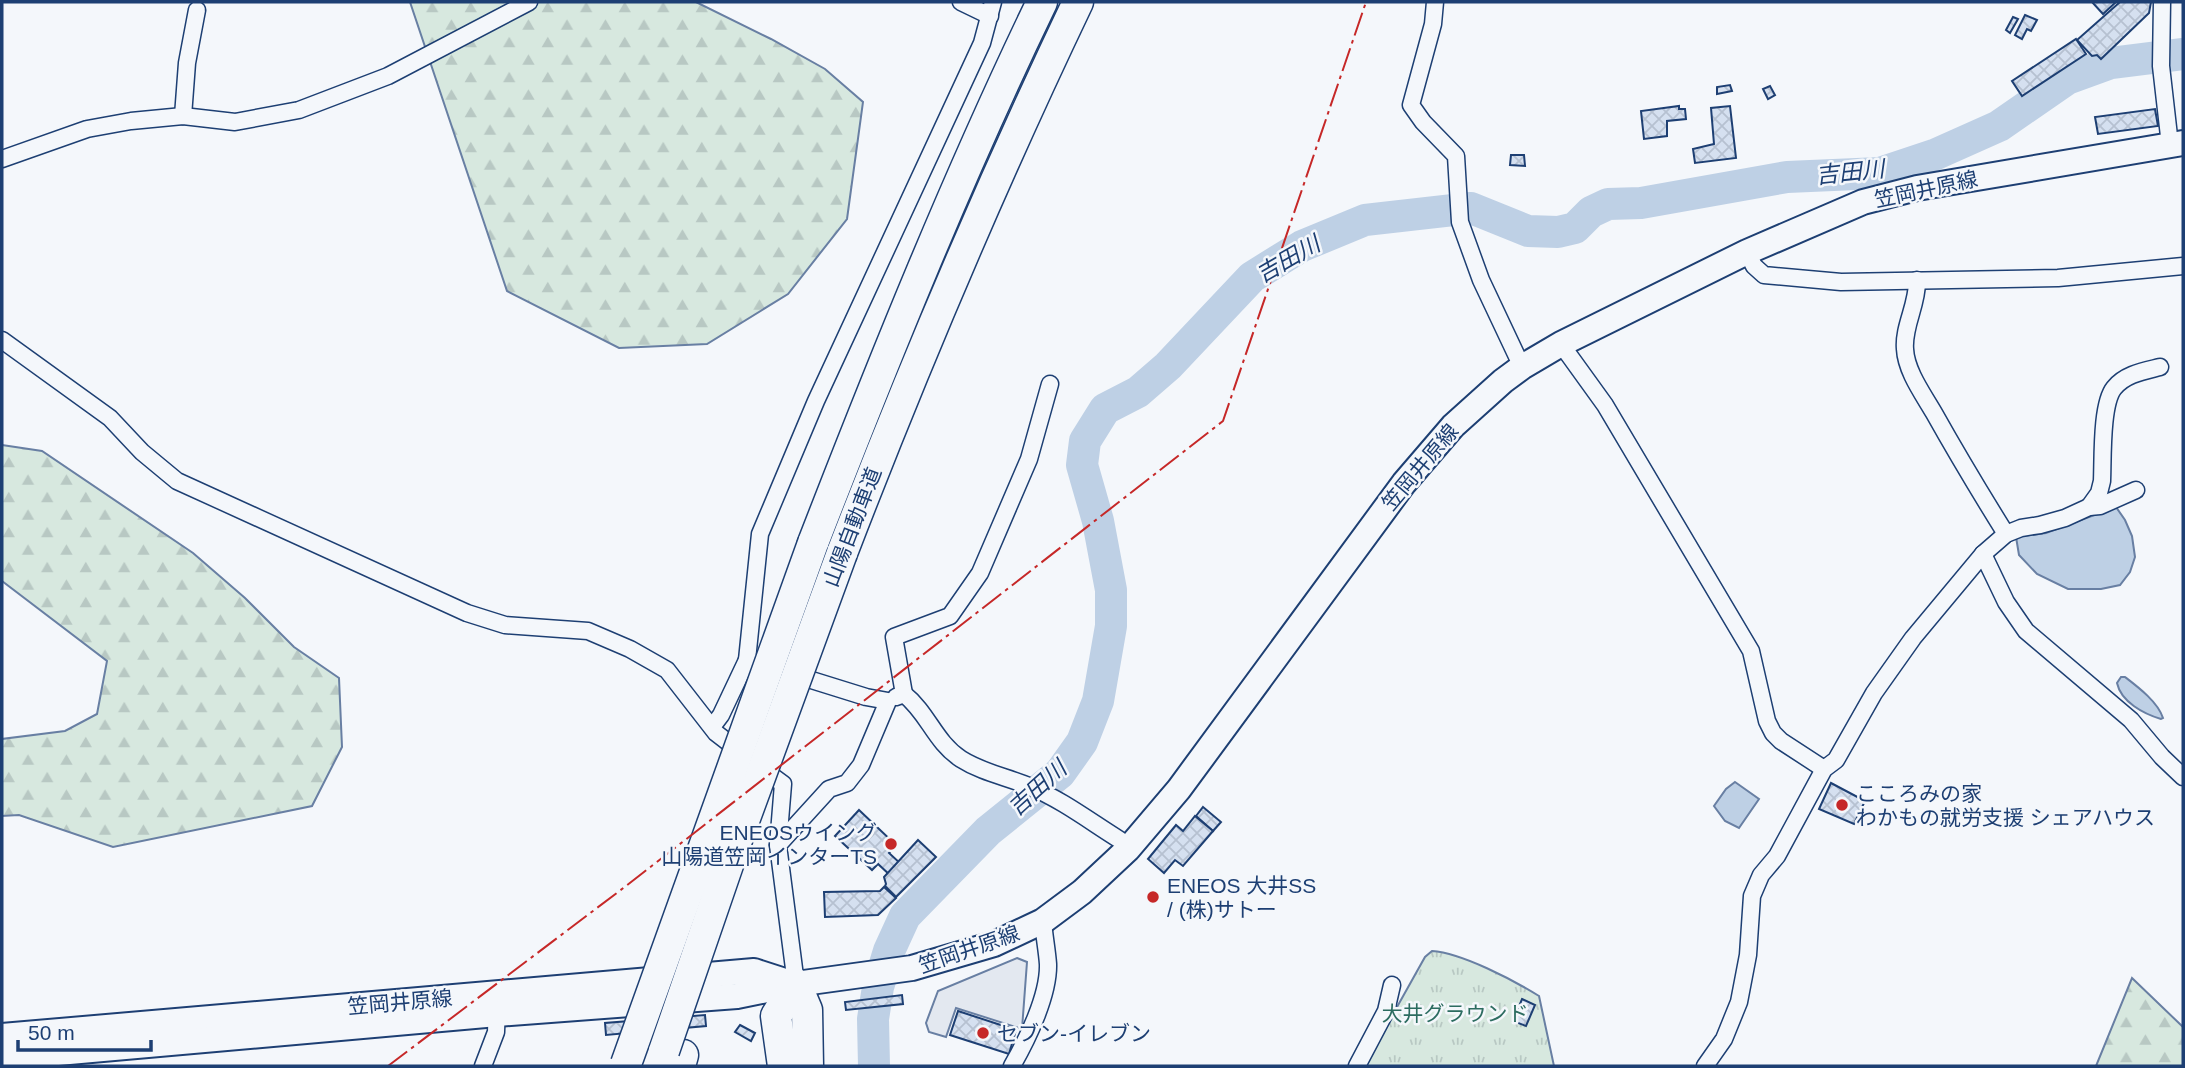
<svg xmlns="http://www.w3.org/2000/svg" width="2185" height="1068" viewBox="0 0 2185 1068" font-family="Helvetica,'Noto Sans JP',sans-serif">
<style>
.forest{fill:url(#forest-firs);stroke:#687fa3;stroke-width:2}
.park{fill:url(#park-tufts);stroke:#687fa3;stroke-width:2}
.parking{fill:#e3e8f0;stroke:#687fa3;stroke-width:2}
.water{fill:#bed0e5;stroke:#687fa3;stroke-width:2}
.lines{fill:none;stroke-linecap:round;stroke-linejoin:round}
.river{stroke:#bed0e5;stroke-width:32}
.building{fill:url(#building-cross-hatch);stroke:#1d3f73;stroke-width:2}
.minor-casing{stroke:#1d3f73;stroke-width:19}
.primary-casing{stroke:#1d3f73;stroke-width:28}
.motorway-casing{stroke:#1d3f73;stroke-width:33}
.minor{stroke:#f4f7fb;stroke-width:16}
.primary{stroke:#f4f7fb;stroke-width:24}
.motorway{stroke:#f4f7fb;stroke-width:30}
.motorway-bridge-casing{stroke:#1d3f73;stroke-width:33;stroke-linecap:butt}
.motorway-bridge{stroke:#f4f7fb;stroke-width:30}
.power{stroke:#c62828;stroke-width:2;stroke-dasharray:24 5 3.5 5;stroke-linecap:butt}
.poi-dot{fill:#c62828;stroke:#f4f7fb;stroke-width:2.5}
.labels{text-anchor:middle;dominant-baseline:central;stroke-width:5;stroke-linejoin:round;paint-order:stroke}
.street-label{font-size:21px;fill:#1d3f73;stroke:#f4f7fb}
.poi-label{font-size:21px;fill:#1d3f73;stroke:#f4f7fb;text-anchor:start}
.park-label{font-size:21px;fill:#2c6c60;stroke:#f4f7fb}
.water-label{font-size:23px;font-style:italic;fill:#1d3f73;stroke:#f4f7fb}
</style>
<defs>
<pattern id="forest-firs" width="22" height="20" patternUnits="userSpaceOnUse" patternTransform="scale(1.75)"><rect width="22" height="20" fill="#d7e8df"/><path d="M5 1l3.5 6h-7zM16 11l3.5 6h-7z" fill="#b8c8c3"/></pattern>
<pattern id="park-tufts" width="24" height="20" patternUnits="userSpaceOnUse" patternTransform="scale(1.75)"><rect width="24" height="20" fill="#d7e8df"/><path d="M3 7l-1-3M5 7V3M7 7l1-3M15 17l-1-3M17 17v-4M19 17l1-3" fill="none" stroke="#b8c8c3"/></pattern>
<pattern id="building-cross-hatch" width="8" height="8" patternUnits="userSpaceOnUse" patternTransform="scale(1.75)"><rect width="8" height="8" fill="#d5e0f0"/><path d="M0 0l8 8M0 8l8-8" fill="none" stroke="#b6c1d1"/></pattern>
</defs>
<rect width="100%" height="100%" fill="#f4f7fb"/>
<g class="forest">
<polygon points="410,2 696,2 771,39 825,69 863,102 847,219 788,294 707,344 619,348 507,291"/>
<polygon points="2,445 42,451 193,553 245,598 294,647 339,678 342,747 312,806 113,847 19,815 2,816 2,739 65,731 97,714 107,661 2,581"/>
<polygon points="2132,978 2183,1027 2183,1066 2096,1066"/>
</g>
<path class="park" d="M1432,951C1462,953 1513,980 1539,996L1554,1066H1364L1425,957Z"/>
<polygon class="parking" points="1017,958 1027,962 1022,1029 956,1008 946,1037 929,1032 926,1023 938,991"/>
<g class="water">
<polygon points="2116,507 2125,520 2132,536 2135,557 2130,572 2120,585 2101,589 2068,589 2037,574 2019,555 2016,537 2046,533"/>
<path d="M2121,677H2125C2138,687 2158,702 2163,718L2161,719C2144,714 2121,702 2117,683Z"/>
<polygon points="1735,782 1759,799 1739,828 1725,821 1714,806 1726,789"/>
</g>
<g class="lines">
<polyline class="river" points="874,1066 873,1019 878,987 889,951 905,916 988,831 1060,773 1082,742 1098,701 1111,626 1111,590 1098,521 1082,465 1085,441 1105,409 1138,392 1168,366 1252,277 1302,246 1365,220 1471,208 1528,231 1558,232 1575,228 1591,212 1608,204 1641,203 1787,177 1880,173 1934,155 1999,126 2067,79 2111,63 2183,54"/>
</g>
<g class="building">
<polygon points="2092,2 2116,2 2103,14"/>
<polygon points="2120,2 2151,2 2149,13 2101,59 2097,55 2092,56 2077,40"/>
<polygon points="2025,15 2037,20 2031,31 2027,29 2022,39 2015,35"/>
<polygon points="2013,17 2018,19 2010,33 2006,30"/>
<polygon points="2076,39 2086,54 2022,96 2012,81"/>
<polygon points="1730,85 1732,91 1717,94 1717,87"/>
<polygon points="1770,86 1775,95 1768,99 1763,89"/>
<polygon points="1679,106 1679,109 1685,109 1686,119 1667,121 1667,136 1644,139 1641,111"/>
<polygon points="1730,106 1736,158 1695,163 1693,149 1714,144 1711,108"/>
<polygon points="2155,109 2158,126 2098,134 2095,117"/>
<polygon points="1511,155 1524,155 1525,166 1510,165"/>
<polygon points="1831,783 1865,801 1854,824 1819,809"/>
<polygon points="1203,807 1221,822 1213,831 1196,816"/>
<polygon points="859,810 896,845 889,853 902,865 891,876 878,864 872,870 835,836"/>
<polygon points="1195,816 1213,831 1183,866 1175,860 1164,873 1148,859 1176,825 1183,831"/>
<polygon points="918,840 936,857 896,897 885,886 886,884 884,877"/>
<polygon points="884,887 896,898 878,915 825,917 824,892 880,891"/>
<polygon points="902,995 903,1004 846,1010 845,1002"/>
<polygon points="1522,999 1535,1005 1526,1026 1513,1021"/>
<polygon points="958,1011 1016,1030 1009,1054 950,1035"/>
<polygon points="705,1015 706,1026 606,1035 605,1023"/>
<polygon points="740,1025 755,1033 751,1041 735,1032"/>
</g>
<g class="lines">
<defs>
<g id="minor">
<polyline points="961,2 990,16"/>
<polyline points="1435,2 1433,24 1411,105 1423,122 1456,156 1460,222 1481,280 1522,367"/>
<polyline points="2162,2 2161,66 2170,145"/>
<polyline points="183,116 187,63 197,10"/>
<polyline points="2,159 87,129 131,121 183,116 235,122 299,110 388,76 529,2"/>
<polyline points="1747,252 1754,266 1764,275 1841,282 2058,278 2183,266"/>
<path d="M1917,280C1918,304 1903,326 1905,349C1906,371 1923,394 1934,413C1957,454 1981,494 2006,534"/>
<polyline points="2,340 110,418 142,452 177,481 467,613 505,625 588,631 630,649 667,670 716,733 742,753"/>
<polyline points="1561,344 1605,405 1751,651 1767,721 1773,733 1781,741 1824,769"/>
<path d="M2089,507L2099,493L2102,481C2103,459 2101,404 2114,388C2125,374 2144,371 2160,367"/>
<polyline points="1983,554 2006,602 2026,631 2131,720 2162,757 2183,777"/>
<polyline points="904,694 894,637 950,616 980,573 1029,459 1050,384"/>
<path d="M896,697L904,694C928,713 935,742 961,759C983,773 1008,777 1031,787C1062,800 1091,822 1120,840L1128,849"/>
<polyline points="712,727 721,715 747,660"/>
<polyline points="760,767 783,784 778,845"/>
<polyline points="796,984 778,845 829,789 847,783 861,765 888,701 866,697 747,660 760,534 816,401 982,43 993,2"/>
<polyline points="483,1066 496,1032 497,1004"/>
<path d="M1012,1066C1027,1040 1049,995 1048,964C1047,950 1044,935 1043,921"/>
<polyline points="1357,1066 1386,1011 1392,985"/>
<polyline points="1705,1066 1724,1039 1739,1002 1748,955 1752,896 1761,875 1777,856 1824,769 1836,760 1874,693 1913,638 1983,554 2006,534 2021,528 2040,525 2065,518 2089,507 2100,506 2136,490"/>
</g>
<g id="primary">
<polyline points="2,1036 754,971 794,984"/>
<polyline points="2,1058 497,1014 737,996 796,984 912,968 994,944 1043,921 1082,892 1128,849 1179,789 1404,483 1453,426 1503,381 1522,367 1561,344 1747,252 1863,202 1917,188 2183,143"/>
</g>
<g id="motorway">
<path d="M813,543C884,360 957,178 1042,2"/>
<path d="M842,553C914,366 992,182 1078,2"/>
<polyline points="796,984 807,1010 808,1066"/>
<polyline points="680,1066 683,1055"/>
<polyline points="783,1066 776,1016 796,984"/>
</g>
</defs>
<use href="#minor" class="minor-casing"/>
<use href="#primary" class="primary-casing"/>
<use href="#motorway" class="motorway-casing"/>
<use href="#minor" class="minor"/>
<use href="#primary" class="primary"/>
<use href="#motorway" class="motorway"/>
<defs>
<g id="motorway-bridge">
<polyline points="664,1051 730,859 842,553"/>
<polyline points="626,1064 813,543"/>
</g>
</defs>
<use href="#motorway-bridge" class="motorway-bridge-casing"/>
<use href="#motorway-bridge" class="motorway-bridge"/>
<polyline class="power" points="388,1066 626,886 1223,421 1366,2"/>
</g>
<g class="poi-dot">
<circle cx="1842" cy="805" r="7"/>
<circle cx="891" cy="844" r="7"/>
<circle cx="1153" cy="897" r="7"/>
<circle cx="983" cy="1033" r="7"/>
</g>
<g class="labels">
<g class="street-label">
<text transform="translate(1926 189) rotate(-12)">笠岡井原線</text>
<text transform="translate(1420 467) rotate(-50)">笠岡井原線</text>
<text transform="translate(852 527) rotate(-69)">山陽自動車道</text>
<text transform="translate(969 949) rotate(-19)">笠岡井原線</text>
<text transform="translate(400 1002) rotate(-5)">笠岡井原線</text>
</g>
<g class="poi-label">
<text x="1856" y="793">こころみの家<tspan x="1856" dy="24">わかもの就労支援 シェアハウス</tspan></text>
<text x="877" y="832" text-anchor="end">ENEOSウイング<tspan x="877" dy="24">山陽道笠岡インターTS</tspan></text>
<text x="1167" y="885">ENEOS 大井SS<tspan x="1167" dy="24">/ (株)サトー</tspan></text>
<text x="997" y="1033">セブン-イレブン</text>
</g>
<g class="park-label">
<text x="1455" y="1013">大井グラウンド</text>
</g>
<g class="water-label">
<text transform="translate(1850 172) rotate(-6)">吉田川</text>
<text transform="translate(1288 259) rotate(-30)">吉田川</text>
<text transform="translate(1037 788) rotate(-42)">吉田川</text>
</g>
</g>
<rect width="2185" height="1068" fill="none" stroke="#1d3f73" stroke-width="7"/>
<path d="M18 1040v10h133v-10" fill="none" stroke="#1d3f73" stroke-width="3.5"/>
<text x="28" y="1040" font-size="21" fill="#1d3f73" stroke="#f4f7fb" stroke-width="5" paint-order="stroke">50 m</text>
</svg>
